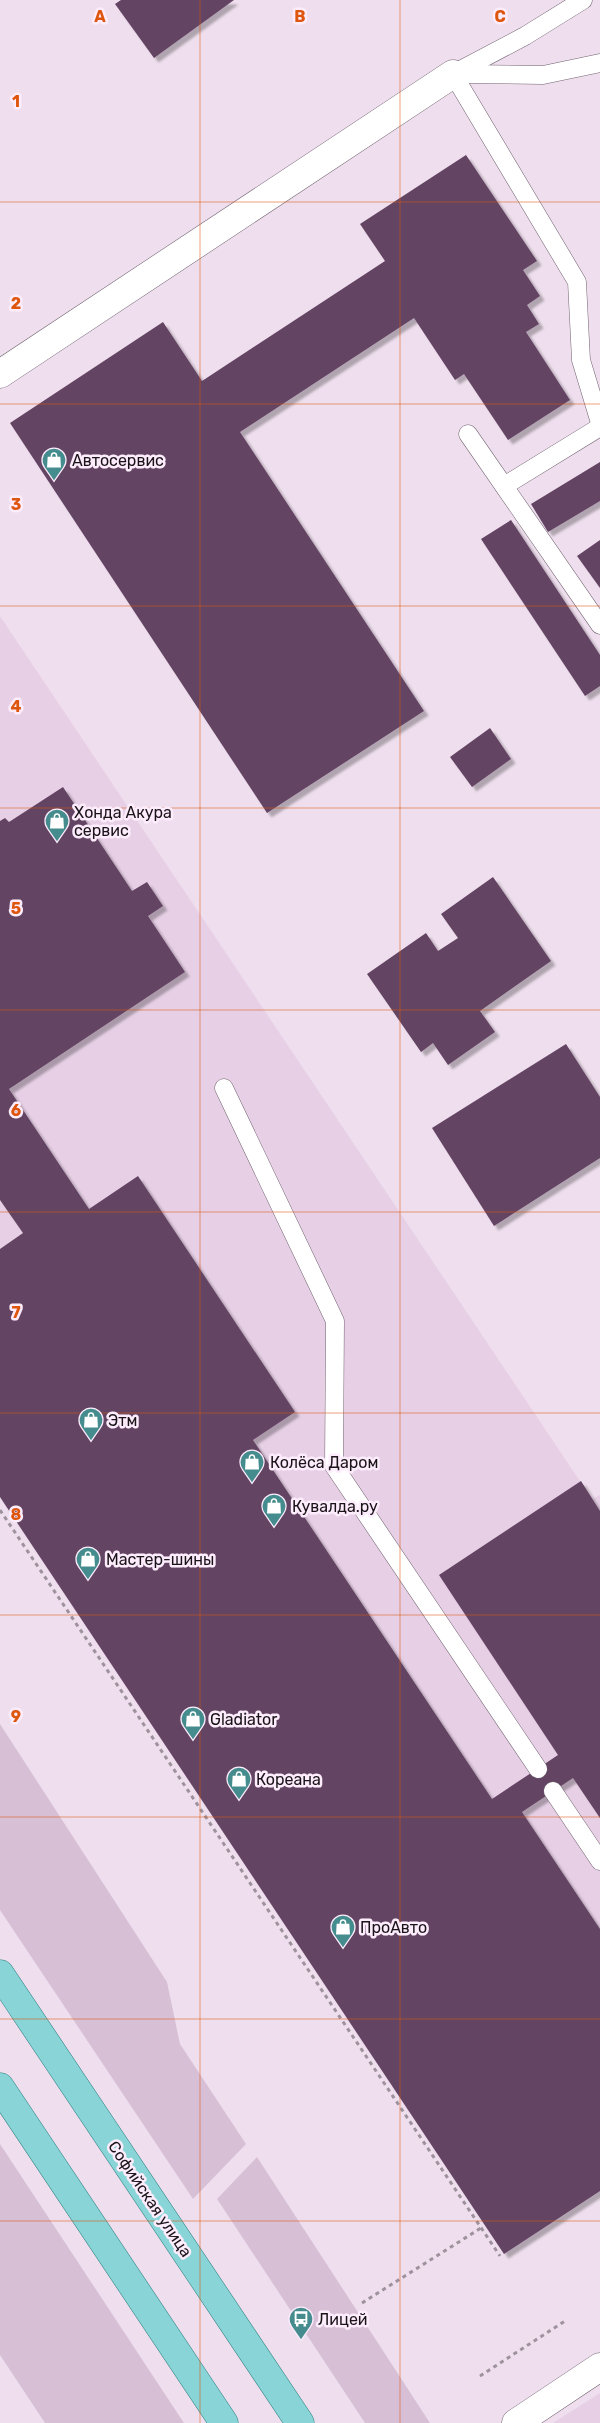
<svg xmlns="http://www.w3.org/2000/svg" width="600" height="2423" viewBox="0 0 600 2423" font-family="Rubik,sans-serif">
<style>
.built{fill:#e7d0e6}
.green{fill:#d7c0d6}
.building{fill:#644463;filter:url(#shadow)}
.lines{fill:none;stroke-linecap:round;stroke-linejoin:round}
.service-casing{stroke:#716370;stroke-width:19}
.minor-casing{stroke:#716370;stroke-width:29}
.primary-casing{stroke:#2e7f82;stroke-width:29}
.path{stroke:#9e929d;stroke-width:3;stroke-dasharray:4 4;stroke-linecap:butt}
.service{stroke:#fff;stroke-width:18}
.minor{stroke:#fff;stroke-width:28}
.primary{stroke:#88d4d6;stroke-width:28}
.grid{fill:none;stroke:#de560d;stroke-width:1;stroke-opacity:0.55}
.labels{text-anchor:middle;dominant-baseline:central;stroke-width:5;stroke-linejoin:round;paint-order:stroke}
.poi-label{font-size:16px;fill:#1a1419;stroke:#fdecfc;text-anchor:start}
.street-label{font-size:16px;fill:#1a1419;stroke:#fdecfc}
.grid-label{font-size:16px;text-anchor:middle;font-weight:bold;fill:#de560d;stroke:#fdecfc;stroke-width:5;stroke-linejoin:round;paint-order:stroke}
</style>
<defs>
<filter id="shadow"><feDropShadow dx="4.5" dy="4.5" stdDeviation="1" flood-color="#0004"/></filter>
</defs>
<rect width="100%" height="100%" fill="#efdfee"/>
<g class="built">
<polygon points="0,616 592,1499 600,1495 600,2191 504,2254 0,1497"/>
<polygon points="600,2393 600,2423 553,2423"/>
</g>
<g class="green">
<polygon points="0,1724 167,1982 180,2044 246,2144 193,2199 0,1910"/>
<polygon points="0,2144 184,2423 45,2423 0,2355"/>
<polygon points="257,2157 430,2423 365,2423 217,2199"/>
</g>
<g class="building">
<polygon points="121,0 234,0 154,58 115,4"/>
<polygon points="466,155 537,261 523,270 540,296 527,305 539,324 526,332 570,400 508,440 464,374 455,380 414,318 240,432 424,711 267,813 10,423 163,322 202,381 385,261 360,224"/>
<polygon points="600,462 600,501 548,532 531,504"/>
<polygon points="511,520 600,655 600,686 585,696 481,539"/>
<polygon points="600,540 600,588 577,556"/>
<polygon points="490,728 511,759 472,787 450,757"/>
<polygon points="63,787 132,891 147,882 163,906 148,916 185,972 9,1089 89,1209 138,1176 295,1412 253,1440 492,1799 558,1755 439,1575 581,1481 600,1511 600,1818 573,1778 522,1812 600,1929 600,2191 504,2254 0,1497 0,1249 23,1233 0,1200 0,821 5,818 9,822"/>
<polygon points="493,877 551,961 480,1011 495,1032 448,1065 433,1043 421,1052 367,974 426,933 438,951 458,938 441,914"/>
<polygon points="566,1044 600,1097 600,1158 494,1226 432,1128"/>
</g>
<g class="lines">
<defs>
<g id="service">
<polyline points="453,74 577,282 581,360 600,423"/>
<polyline points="453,74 525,36 583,0"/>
<polyline points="456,74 543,75 600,63"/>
<polyline points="468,434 600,625"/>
<polyline points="504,486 600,427"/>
<polyline points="224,1088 335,1321 334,1466 538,1769"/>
<polyline points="553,1791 600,1861"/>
</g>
<g id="minor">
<polyline points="0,374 453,74"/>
<polyline points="516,2423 600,2367"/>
</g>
<g id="primary">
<polyline points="0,1974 300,2423"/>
<polyline points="0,2087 224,2423"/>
</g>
</defs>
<use href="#service" class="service-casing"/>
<use href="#minor" class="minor-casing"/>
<use href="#primary" class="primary-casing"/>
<g class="path">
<polyline points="0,1510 500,2256"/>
<polyline points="362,2303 481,2228"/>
<polyline points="480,2376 565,2321"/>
</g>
<use href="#service" class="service"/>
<use href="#minor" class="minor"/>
<use href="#primary" class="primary"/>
</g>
<path class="grid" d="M200,0V2423M400,0V2423M0,202H600M0,404H600M0,606H600M0,808H600M0,1010H600M0,1212H600M0,1413H600M0,1615H600M0,1817H600M0,2019H600M0,2221H600"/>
<defs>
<symbol id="shop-pin" viewBox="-11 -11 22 30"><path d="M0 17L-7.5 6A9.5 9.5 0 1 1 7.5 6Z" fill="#448c8d" stroke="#fdecfc"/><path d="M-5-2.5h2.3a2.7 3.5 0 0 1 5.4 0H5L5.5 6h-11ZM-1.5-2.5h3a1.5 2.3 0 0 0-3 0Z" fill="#fff"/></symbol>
<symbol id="bus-pin" viewBox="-11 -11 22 30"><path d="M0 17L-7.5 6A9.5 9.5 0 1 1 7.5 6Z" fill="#448c8d" stroke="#fdecfc"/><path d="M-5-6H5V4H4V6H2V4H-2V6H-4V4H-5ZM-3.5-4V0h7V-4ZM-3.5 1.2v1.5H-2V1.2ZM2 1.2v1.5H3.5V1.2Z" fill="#fff"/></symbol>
</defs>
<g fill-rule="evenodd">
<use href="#shop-pin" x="40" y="446" width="28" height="38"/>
<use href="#shop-pin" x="43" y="807" width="28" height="38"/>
<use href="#shop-pin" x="77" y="1406" width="28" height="38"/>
<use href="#shop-pin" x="238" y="1448" width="28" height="38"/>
<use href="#shop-pin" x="260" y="1492" width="28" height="38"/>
<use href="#shop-pin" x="74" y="1545" width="28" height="38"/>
<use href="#shop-pin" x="179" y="1705" width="28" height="38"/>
<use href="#shop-pin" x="225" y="1765" width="28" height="38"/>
<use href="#shop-pin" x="329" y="1913" width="28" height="38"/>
<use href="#bus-pin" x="287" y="2305" width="28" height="38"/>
</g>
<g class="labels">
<g class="poi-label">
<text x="72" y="460">Автосервис</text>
<text x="74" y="812">Хонда Акура<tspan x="74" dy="18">сервис</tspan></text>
<text x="108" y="1420">Этм</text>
<text x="270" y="1462">Колёса Даром</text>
<text x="292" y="1506">Кувалда.ру</text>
<text x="106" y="1559">Мастер-шины</text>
<text x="210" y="1719">Gladiator</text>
<text x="256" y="1779">Кореана</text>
<text x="360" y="1927">ПроАвто</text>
<text x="318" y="2319">Лицей</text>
</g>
<g class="street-label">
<text transform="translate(150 2199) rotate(56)">Софийская улица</text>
</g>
</g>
<g class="grid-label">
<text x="100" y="22">A</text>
<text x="300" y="22">B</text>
<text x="500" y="22">C</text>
<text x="16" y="107">1</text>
<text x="16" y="309">2</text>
<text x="16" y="510">3</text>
<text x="16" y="712">4</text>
<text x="16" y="914">5</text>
<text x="16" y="1116">6</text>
<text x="16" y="1318">7</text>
<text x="16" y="1520">8</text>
<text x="16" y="1722">9</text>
</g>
</svg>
